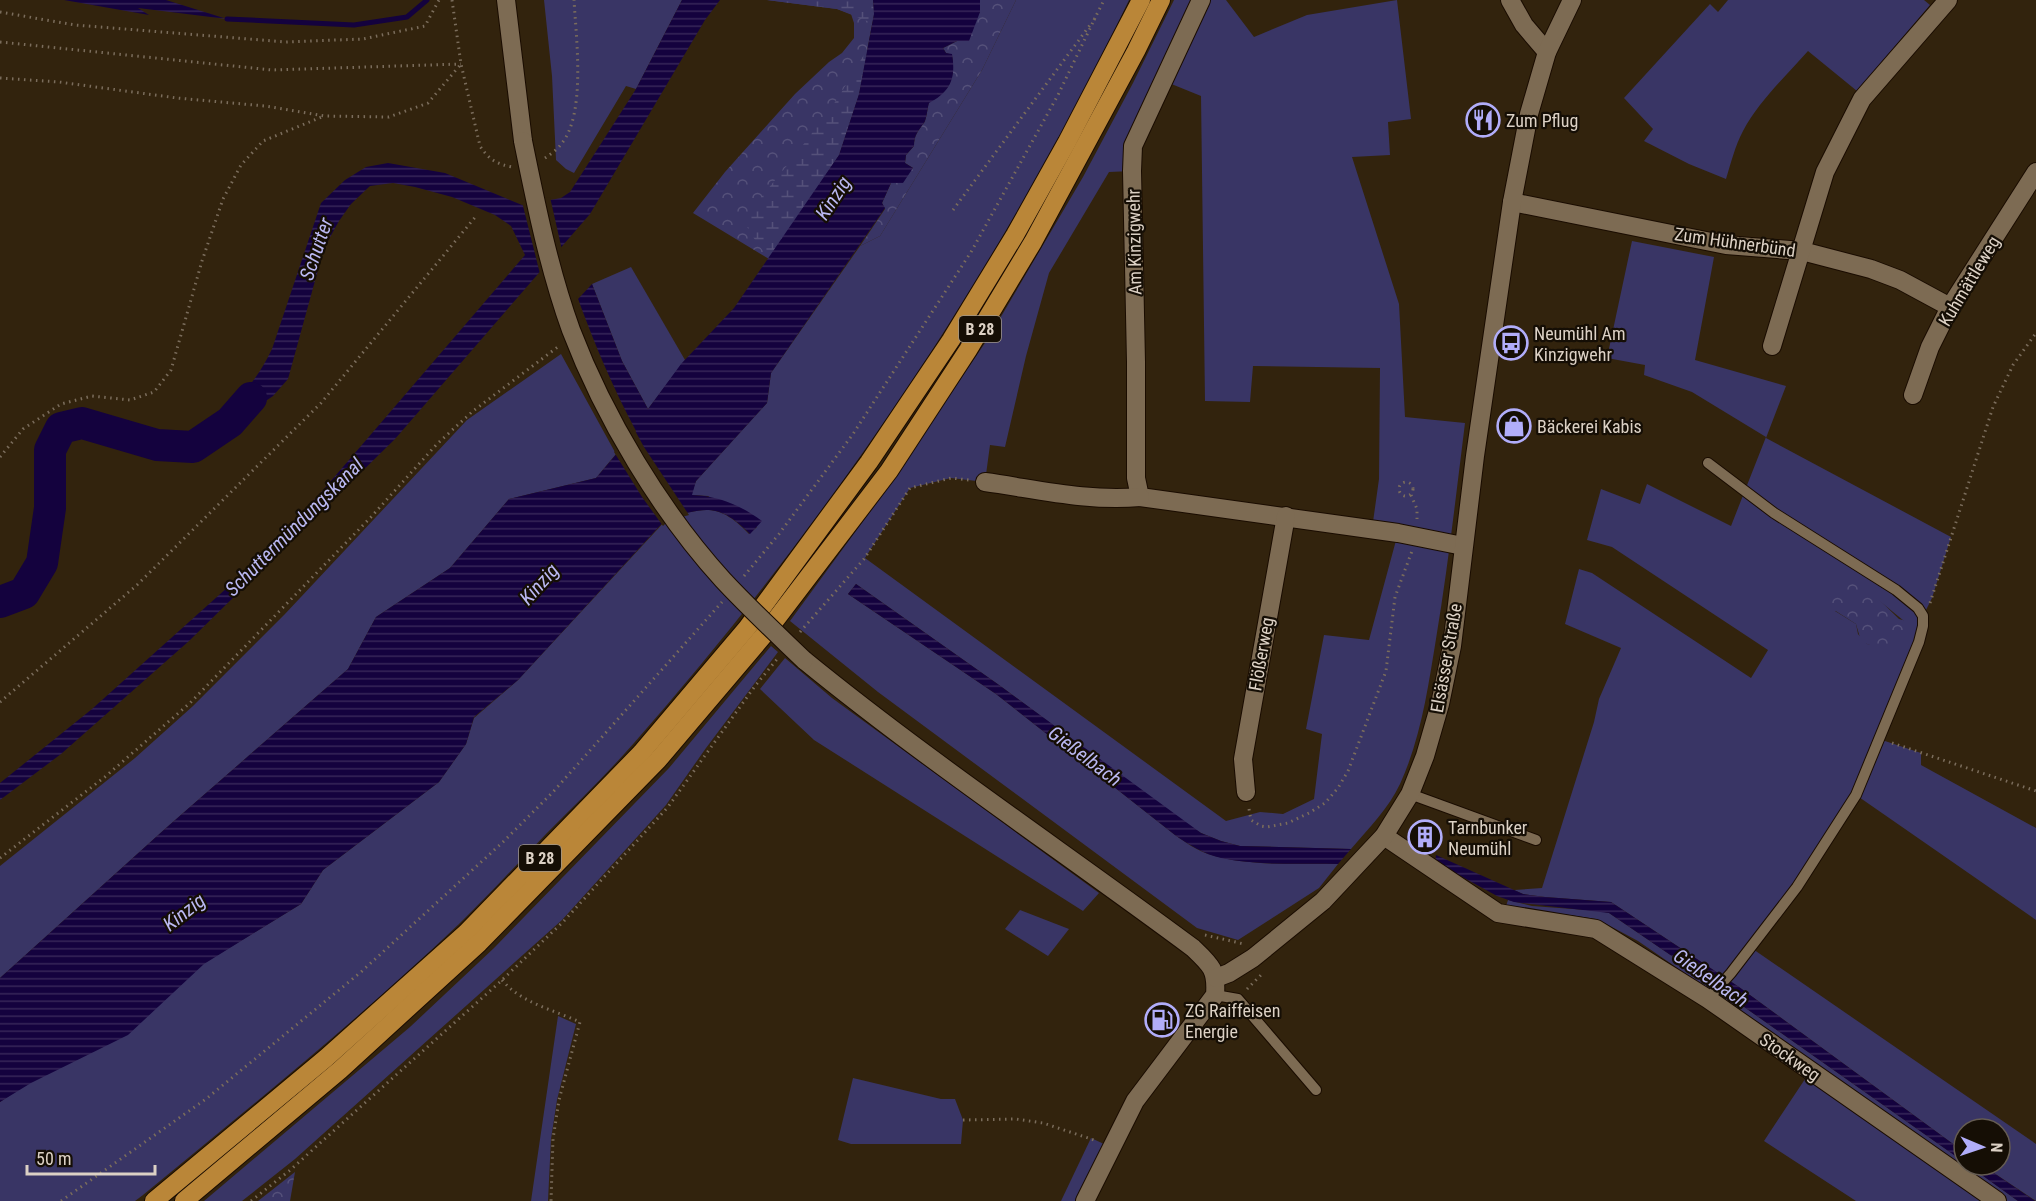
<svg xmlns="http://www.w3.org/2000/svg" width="2036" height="1201" viewBox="0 0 2036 1201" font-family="'Roboto Condensed',sans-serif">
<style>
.green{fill:#393565;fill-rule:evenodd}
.forest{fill:url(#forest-crowns)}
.wetland{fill:url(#wetland-marsh)}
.water{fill:url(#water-rules)}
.pier{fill:#32230d}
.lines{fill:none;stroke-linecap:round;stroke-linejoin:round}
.stream{stroke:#14023e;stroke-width:5}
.river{stroke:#14023e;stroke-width:32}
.lane-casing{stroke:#1a0c00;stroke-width:12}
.street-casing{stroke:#1a0c00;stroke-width:20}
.secondary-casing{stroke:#1a0c00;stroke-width:20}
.highway-casing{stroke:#1a0c00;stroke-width:20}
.path{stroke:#7b6d5c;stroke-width:3;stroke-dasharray:1.5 4.5;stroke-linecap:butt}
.lane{stroke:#7d6b53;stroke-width:10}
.street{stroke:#7d6b53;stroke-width:18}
.secondary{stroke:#7d6b53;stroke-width:18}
.highway{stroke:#ba8638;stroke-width:18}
.secondary-bridge-casing{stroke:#1a0c00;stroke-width:20;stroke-linecap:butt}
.secondary-bridge{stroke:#7d6b53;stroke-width:18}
.labels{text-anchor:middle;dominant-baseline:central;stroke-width:4.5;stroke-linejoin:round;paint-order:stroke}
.shield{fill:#150e05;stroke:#a0968b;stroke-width:1.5}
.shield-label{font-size:16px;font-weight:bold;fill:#dcd1c5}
.poi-label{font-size:18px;fill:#dcd1c5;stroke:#150e05;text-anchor:start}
.street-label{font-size:18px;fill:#dcd1c5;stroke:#150e05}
.water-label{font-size:20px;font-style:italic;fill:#bab8f2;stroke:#150e05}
</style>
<defs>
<pattern id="forest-crowns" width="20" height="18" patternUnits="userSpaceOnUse" patternTransform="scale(1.5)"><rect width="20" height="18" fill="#393565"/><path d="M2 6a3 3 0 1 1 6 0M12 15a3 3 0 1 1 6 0" fill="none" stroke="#55517a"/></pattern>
<pattern id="wetland-marsh" width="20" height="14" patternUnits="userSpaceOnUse" patternTransform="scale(1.5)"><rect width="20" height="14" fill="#393565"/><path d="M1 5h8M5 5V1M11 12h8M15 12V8" fill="none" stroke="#55517a"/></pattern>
<pattern id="water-rules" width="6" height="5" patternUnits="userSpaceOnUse" patternTransform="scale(1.5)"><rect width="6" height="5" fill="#14023e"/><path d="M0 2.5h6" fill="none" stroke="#362658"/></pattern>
</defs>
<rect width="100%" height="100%" fill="#32230d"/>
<g class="green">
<polygon points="544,0 682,0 636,89 626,86 574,173 566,169 556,160 552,76"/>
<path d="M1016,0H1129C1000,269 830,520 634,743C606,775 576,804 546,834C517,864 489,895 459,924C358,1020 250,1107 143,1195L135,1201H0V1102L206,962L301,904L323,870L439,782L466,744L474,718L518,680L667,519C705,507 719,503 749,534L757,527L708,496L691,495L696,481L767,403L771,373L860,246L880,236L982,70Z"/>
<path d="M1174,0H1226L1254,37L1307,15L1397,0L1411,119L1388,122L1390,155L1352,157L1399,304L1405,417L1465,423C1456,495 1448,567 1436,639C1428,688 1421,738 1400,784C1389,808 1368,829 1351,849L1240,846L1221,841L1201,833L1185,823L999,685L856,584L848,594L996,694L1175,835C1185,842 1196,850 1208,854C1249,867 1295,863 1338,864L1319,888L1238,940L1197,928L878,692L790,621L883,494L989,337L1083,177L1133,83ZM1164,81L1201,96L1205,401L1250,402L1253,366L1380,368L1379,479L1372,529L1398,533L1369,640L1324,635L1306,729L1322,734L1314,799L1283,814L1260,812L1226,821L865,558L910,488L951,478L985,482L990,445L1005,447L1026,356L1049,273L1109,172L1132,171Z"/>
<path d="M1728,0H1924L1930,5L1857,91L1808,51C1786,76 1759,101 1743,131C1735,146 1731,163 1726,179L1689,164L1644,141L1653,129L1624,98L1710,4L1718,12Z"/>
<path d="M1632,241L1714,257L1695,360L1786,386L1766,438L1951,537L1932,598L1923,616L1879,739L1921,753V765L2036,828V920L1856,795L1750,947L2036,1144V1201L1982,1165H2000V1129H1964V1152L1739,987L1611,902L1545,897L1523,894L1514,890L1542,888L1594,722L1599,699L1621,648L1565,624L1579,569L1592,573L1751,678L1768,650L1612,547L1587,540L1601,489L1640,504L1647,484L1731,526L1766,437L1692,392L1644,375L1645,365L1607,358ZM1876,598L1904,621L1889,647L1867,644L1858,634L1856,624L1835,611Z"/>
<polygon points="631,267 685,360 648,409 622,361 592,284"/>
<polygon points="561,354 616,454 596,478 509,499 450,568 376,617 348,669 166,828 0,978 0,866 135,758 193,706 285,614 467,420"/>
<polygon points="771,646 778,652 706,748 666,805 562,920 295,1159 242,1201 204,1201 410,1027 494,948 669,768"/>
<polygon points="785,658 832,698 1099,893 1083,911 814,740 760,689"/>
<polygon points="1508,900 1532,906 1600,911 1609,913 1669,954 1957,1157 1964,1162 1964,1165 1968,1165 2018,1201 1856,1201 1764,1141 1813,1067 1721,998 1638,941 1597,919 1506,906"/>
<polygon points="1020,910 1069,929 1048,956 1005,929"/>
<polygon points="558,1016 576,1024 557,1100 551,1139 548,1201 531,1201"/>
<polygon points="853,1078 941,1099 955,1099 963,1120 961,1144 851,1144 838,1140"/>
<polygon points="1091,1138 1104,1144 1076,1201 1061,1201"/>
</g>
<g class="forest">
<polygon points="767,0 873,0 874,14 859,94 839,155 769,259 693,213 725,172 795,94 829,62 842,53 854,38 854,23 851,14 837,9"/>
<path d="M980,0H1016L982,70L880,236L860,246L885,209L882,203L891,183L913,168L905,163L906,155L914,146C914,135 918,131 924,123C927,118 927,109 929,102C951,91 955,78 952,55L946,53L943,48L957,41L980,12Z"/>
<path d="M1852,582L1862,583L1899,619L1910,622L1912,628C1909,632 1907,638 1904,641C1893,652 1873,648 1861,641L1856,624L1831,608L1830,600Z"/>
<polygon points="295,1172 290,1201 258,1201"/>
</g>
<g class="wetland">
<polygon points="767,0 873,0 874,14 872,23 837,9"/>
<polygon points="868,48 859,94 839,155 769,259 753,237 746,225 749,212 794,157 838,98"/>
</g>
<g class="water">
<polygon points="64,0 166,0 227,19 138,8 149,15"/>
<path d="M682,0H720L705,20L590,214L395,439L189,641L61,754L0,800V783L92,709L238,578L318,496L525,255L511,226L495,215L452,197L415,187L393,183L370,186L351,204L339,221L324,248L288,379L273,396L257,407L228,434L222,428L219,415C243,397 259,376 272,349L321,203L345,180L366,167L388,163L445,173L522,205L561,198L570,192L636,89Z"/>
<path d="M873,0H980V12L969,41H957L943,48L946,53L952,54C956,78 951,91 929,103C927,109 927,118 924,123C918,131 914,135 914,146L906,155L905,163L913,168L903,183H891L882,203L885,208L771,373L767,403L696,481L692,495C719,496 740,505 762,521L750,534C719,503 706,507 666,519L518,680L474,717L466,744L439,782L323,870L301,904L204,964L128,1035L31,1083L0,1102V978L166,828L348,669L376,617L450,568L509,499L596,478L636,431C613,388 595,345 578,299L592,284L622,361L648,409L681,364L734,308L839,155L859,94L874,14Z"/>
<path d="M856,584L999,685L1201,833L1221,841L1240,846L1351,849L1338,864C1300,863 1258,866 1221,858C1204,854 1189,845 1175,835L996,694L848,594Z"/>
<polygon points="1436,855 1523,894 1545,897 1611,902 1739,987 1964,1152 1964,1162 1669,954 1609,913 1514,902 1497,896 1435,862"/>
<polygon points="1968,1165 1982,1165 2035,1201 2018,1201"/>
</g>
<g class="pier">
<polygon points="550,197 562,250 540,274 522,202"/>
<polygon points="577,296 587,328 626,414 644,447 689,515 668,521 663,526 642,497 614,452 633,431 615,398 596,356 576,300"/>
</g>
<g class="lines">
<polyline class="stream" points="227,19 354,25 407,17 427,0"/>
<polyline class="river" points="0,602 24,593 42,563 50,508 50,450 61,428 82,423 157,445 193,447 230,422 251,398"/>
<defs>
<g id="lane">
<polyline points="1708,463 1774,513 1896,590 1918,608 1923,616 1923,626 1919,642 1856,795 1797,887 1731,973 1708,999"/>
<polyline points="1410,794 1536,840"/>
<polyline points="1215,995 1238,999 1316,1090"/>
</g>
<g id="street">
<polyline points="1201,0 1133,146 1132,171 1136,362 1136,478 1140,497 1398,533 1463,546"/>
<polyline points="1510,0 1524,25 1547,52"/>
<polyline points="1512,202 1726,245 1802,251 1871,269 1900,280 1950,307"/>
<polyline points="1772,346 1825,172 1862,99 1948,0"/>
<polyline points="1913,395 1930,347 1950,307 2036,172"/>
<path d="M985,482C1036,489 1089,502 1140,497"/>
<polyline points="1246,792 1243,759 1286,516"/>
<polyline points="1384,836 1498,913 1596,929 1708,999 1997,1201"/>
</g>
<g id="secondary">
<polyline points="506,0 523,141"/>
<path d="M804,660C929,762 1064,852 1193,948C1211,965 1217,970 1215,995L1135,1101L1085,1201"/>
<polyline points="1216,978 1229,973 1253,958 1323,901 1384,836 1410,794 1425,756 1440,704 1452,646 1475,456 1512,202 1529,114 1547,52 1572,0"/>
</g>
<g id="highway">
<polyline points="154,1201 326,1058 466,933 641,753 747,628 869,462 951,340 1015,235 1067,142 1141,0"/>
<polyline points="184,1201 340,1070 479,943 658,760 764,635 889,471 968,350 1033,242 1136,51 1161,0"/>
</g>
</defs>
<use href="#lane" class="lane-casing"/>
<use href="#street" class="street-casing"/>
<use href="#secondary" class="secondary-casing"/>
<use href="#highway" class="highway-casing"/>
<g class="path">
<path d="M452,0L461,64L480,146C489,160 497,164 512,167"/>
<polyline points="0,12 75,25 286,42 363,39 425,26 439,0"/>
<polyline points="1094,20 1104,0"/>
<polyline points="0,42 272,70 461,64"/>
<polyline points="0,78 59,82 177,98 265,106 324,116 389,117 428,103 461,64"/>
<path d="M545,158C551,154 558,149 562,143C586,113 576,37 574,0"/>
<polyline points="953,210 1090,25"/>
<polyline points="0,457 23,429 61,404 92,396 130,400 154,392 171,370 202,261 223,199 241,165 263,141 324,116"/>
<circle cx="1406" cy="489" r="7"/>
<polyline points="1411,495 1417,509 1417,519"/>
<polyline points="744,576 779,534 853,434 971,252 1058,95 1095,18"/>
<polyline points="1930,603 1993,407 2013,365 2036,333"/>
<polyline points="800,632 864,559 910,488 951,478 969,480"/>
<polyline points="0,702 137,585 321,403 477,215"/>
<polyline points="1892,743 2036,791"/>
<polyline points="1249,809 1251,820 1261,826 1267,827 1288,823 1309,813 1325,803 1338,788 1348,771 1386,671 1395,597 1412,551"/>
<polyline points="0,858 106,776 190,703 371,517 437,444 473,411 559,346"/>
<polyline points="1205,935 1244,944"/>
<path d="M502,980C521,1003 554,1010 580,1022L559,1100L553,1139L551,1201"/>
<polyline points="1247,989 1261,975"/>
<polyline points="963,1120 1016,1119 1043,1123 1097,1141"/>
<polyline points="61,1201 206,1099 361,972 503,842 553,792 722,602"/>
<polyline points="251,1201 289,1171 502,980 563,922 668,807 755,686 778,658"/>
</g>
<use href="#lane" class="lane"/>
<use href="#street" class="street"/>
<use href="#secondary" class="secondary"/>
<use href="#highway" class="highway"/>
<defs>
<path id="secondary-bridge" d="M523,141C536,205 549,269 571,330C604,417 661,512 723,580C749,608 777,634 804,660"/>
</defs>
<use href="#secondary-bridge" class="secondary-bridge-casing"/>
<use href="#secondary-bridge" class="secondary-bridge"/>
</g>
<defs>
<symbol id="restaurant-ring" viewBox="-11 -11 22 22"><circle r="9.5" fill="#150e05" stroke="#b1adfa" stroke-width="1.5"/><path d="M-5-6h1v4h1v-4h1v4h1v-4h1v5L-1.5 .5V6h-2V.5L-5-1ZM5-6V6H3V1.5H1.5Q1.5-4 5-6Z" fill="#b1adfa"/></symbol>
<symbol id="bus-ring" viewBox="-11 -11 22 22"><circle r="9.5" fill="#150e05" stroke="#b1adfa" stroke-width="1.5"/><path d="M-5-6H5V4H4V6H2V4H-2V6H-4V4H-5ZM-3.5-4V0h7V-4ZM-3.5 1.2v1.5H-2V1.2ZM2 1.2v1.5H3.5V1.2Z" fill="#b1adfa"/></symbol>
<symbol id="shop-ring" viewBox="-11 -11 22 22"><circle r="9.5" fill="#150e05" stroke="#b1adfa" stroke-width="1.5"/><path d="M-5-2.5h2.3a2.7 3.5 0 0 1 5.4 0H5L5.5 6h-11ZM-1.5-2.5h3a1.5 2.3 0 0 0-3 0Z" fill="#b1adfa"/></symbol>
<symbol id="building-ring" viewBox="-11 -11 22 22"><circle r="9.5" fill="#150e05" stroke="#b1adfa" stroke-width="1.5"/><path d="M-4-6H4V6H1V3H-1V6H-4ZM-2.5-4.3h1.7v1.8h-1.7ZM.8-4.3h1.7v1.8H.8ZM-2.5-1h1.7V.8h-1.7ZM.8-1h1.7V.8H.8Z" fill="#b1adfa"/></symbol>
<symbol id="fuel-ring" viewBox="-11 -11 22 22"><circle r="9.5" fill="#150e05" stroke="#b1adfa" stroke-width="1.5"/><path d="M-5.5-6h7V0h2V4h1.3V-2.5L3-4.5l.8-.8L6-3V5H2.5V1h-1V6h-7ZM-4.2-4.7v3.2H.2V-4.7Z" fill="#b1adfa"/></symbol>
</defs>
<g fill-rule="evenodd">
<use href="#restaurant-ring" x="1464" y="101" width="38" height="38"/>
<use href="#bus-ring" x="1492" y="324" width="38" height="38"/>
<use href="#shop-ring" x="1495" y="407" width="38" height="38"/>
<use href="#building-ring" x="1406" y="818" width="38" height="38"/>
<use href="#fuel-ring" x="1143" y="1001" width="38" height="38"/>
</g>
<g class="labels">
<g class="shield">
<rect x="959" y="316" width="42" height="26" rx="4.5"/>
<rect x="519" y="845" width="42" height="26" rx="4.5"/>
</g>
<g class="shield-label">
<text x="980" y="329">B 28</text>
<text x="540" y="858">B 28</text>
</g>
<g class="poi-label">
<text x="1506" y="120">Zum Pflug</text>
<text x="1534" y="333">Neumühl Am<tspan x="1534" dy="21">Kinzigwehr</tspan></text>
<text x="1537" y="426">Bäckerei Kabis</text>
<text x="1448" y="827">Tarnbunker<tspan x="1448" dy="21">Neumühl</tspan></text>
<text x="1185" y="1010">ZG Raiffeisen<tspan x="1185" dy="21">Energie</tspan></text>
</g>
<g class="street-label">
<text transform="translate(1134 242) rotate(-91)">Am Kinzigwehr</text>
<text transform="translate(1735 242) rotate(8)">Zum Hühnerbünd</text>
<text transform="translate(1969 281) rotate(-59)">Kuhmättleweg</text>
<text transform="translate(1261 654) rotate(-80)">Flößerweg</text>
<text transform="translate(1446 658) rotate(-80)">Elsässer Straße</text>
<text transform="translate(1790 1057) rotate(35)">Stockweg</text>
</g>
<g class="water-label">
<text transform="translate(833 198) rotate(-57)">Kinzig</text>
<text transform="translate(316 249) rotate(-71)">Schutter</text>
<text transform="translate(294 527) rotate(-45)">Schuttermündungskanal</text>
<text transform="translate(539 584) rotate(-48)">Kinzig</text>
<text transform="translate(1085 756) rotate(37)">Gießelbach</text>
<text transform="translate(184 912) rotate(-38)">Kinzig</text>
<text transform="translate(1711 978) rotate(35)">Gießelbach</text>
</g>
</g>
<g transform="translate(1982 1147) rotate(92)"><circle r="28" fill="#150e05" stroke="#655c52" stroke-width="1.5"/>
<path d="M0-4.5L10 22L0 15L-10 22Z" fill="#b1adfa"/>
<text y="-9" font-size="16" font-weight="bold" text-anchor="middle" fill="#dcd1c5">N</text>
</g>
<path d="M27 1165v9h128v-9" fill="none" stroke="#dcd1c5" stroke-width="3"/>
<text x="36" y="1165" font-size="18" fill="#dcd1c5" stroke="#150e05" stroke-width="4.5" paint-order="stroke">50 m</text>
</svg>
